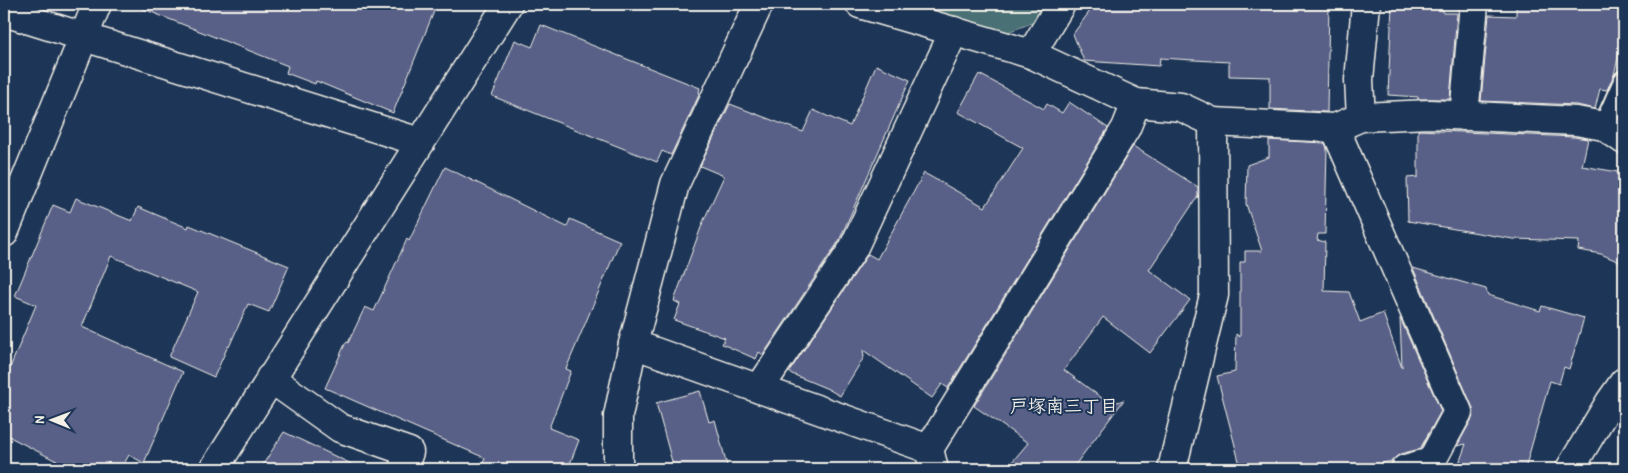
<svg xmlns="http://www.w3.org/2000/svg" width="1628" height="473" viewBox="0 0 1628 473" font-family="'Patrick Hand','Klee One',sans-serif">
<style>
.green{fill:#497075;stroke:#9eb0ae}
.building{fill:#586188;stroke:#f4f1e8}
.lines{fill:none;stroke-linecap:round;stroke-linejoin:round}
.service-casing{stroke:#f4f1e8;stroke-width:24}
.minor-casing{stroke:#f4f1e8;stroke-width:31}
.tertiary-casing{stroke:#f4f1e8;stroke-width:31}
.service{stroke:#1d3557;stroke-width:20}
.minor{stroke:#1d3557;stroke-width:28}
.tertiary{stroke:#1d3557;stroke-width:28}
.labels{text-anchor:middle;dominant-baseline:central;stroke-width:4;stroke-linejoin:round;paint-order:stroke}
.neighbourhood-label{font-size:18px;font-weight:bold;fill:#f4f1e8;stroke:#1d3557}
</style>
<rect width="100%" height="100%" fill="#1d3557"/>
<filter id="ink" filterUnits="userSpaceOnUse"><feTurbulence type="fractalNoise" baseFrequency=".02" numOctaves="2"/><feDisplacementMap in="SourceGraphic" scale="10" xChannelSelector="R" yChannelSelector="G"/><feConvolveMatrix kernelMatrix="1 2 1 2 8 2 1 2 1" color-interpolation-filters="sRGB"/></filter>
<g filter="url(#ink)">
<polygon class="green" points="909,4 1044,4 1034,22 1003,34"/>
<g class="building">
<polygon points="136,4 437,4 393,113 316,81 315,84 286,73 288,66 136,6"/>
<polygon points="1095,4 1215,4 1277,7 1277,4 1329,4 1327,112 1270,109 1270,77 1229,76 1229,62 1160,58 1159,66 1084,61 1073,34"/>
<polygon points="1392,4 1443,4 1443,13 1457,13 1450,99 1418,99 1418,97 1388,95"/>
<polygon points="1516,4 1583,6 1584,4 1624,4 1624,33 1614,75 1607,90 1600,89 1595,109 1577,105 1481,101 1489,15 1516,16"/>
<polygon points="541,25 700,88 699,92 700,93 671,155 662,151 657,162 492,96 515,40 532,47"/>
<polygon points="876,65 910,80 839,241 763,355 759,352 756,359 722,344 725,338 674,320 680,304 674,301 703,222 724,176 700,166 730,104 803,132 813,110 850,126"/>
<polygon points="979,74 1044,109 1047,104 1062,113 1069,102 1108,128 948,388 942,384 932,398 863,350 864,357 840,396 828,389 792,374 789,372 868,254 877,259 924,173 985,207 1023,148 958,112"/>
<polygon points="1418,130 1574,137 1588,139 1582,166 1624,173 1624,264 1601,254 1578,250 1579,241 1513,239 1408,221 1407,178 1418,177"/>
<polygon points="1269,140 1325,143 1327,148 1325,234 1318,234 1317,240 1325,242 1324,291 1349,292 1360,322 1383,313 1402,368 1400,318 1441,411 1420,449 1400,454 1392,461 1356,469 1241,469 1217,376 1235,372 1236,334 1240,337 1240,262 1245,262 1245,251 1262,251 1246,204 1247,165 1269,157"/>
<polygon points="1133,146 1198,187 1198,196 1149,270 1190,300 1150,353 1103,317 1064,370 1110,404 1124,400 1072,469 1006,469 1028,443 974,406"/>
<polygon points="445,167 567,227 570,219 620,241 566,369 571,371 549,428 579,440 568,469 481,469 485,458 325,388 346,342 348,343 365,307 374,311 407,239 409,241"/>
<polygon points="76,198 132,221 138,207 188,228 189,225 289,266 269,312 248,304 229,347 228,346 214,377 169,357 198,292 111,256 82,327 183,372 144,463 129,455 121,469 72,469 4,434 4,382 36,305 15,296 53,205 70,212"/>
<polygon points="1413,268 1486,289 1488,295 1540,311 1542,306 1584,318 1569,369 1564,367 1559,384 1550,381 1525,469 1457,469 1466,444 1457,446 1472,419 1474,413 1472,406"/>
<polygon points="700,391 709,422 715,420 728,469 674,469 656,403"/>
<polygon points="284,432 362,469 260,469"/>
</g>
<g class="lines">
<defs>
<polyline id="service" points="1604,126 1624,81"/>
<g id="minor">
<polyline points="860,4 1031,54 1136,103 1181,107 1213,122 1335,128 1361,117 1430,114 1576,121 1604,126 1624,140"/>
<polyline points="4,12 420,142"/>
<polyline points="1031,54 1061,4"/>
<polyline points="1464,116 1474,4"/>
<polyline points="1361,117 1359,80 1366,4"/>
<polyline points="1335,128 1458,412 1431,462 1405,469"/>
<polyline points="4,233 97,4"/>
<polyline points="633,344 929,449 934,469"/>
<polyline points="270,378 340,428 409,452 403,469"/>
<polyline points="759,389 853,249 954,31"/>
<polyline points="929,449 1126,128 1136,103"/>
<polyline points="618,469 618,416 633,344 675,184 759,4"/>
<polyline points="1172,469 1214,295 1213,122"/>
<polyline points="1570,469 1610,402 1624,382"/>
</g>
<polyline id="tertiary" points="214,469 508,4"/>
</defs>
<use href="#service" class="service-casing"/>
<use href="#minor" class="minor-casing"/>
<use href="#tertiary" class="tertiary-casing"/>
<use href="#service" class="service"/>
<use href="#minor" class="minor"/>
<use href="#tertiary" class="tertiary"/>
</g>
</g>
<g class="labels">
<g class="neighbourhood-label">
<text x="1064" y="405">戸塚南三丁目</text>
</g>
</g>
<rect width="1628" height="473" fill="none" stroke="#1d3557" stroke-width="20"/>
<rect x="10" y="10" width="1608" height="453" fill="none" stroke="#f4f1e8" stroke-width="2" filter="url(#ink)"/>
<g transform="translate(52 420) rotate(271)" stroke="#1d3557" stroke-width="4" paint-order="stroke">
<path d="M0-4L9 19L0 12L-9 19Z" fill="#f4f1e8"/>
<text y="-8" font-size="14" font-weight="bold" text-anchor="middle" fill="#f4f1e8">N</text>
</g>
</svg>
